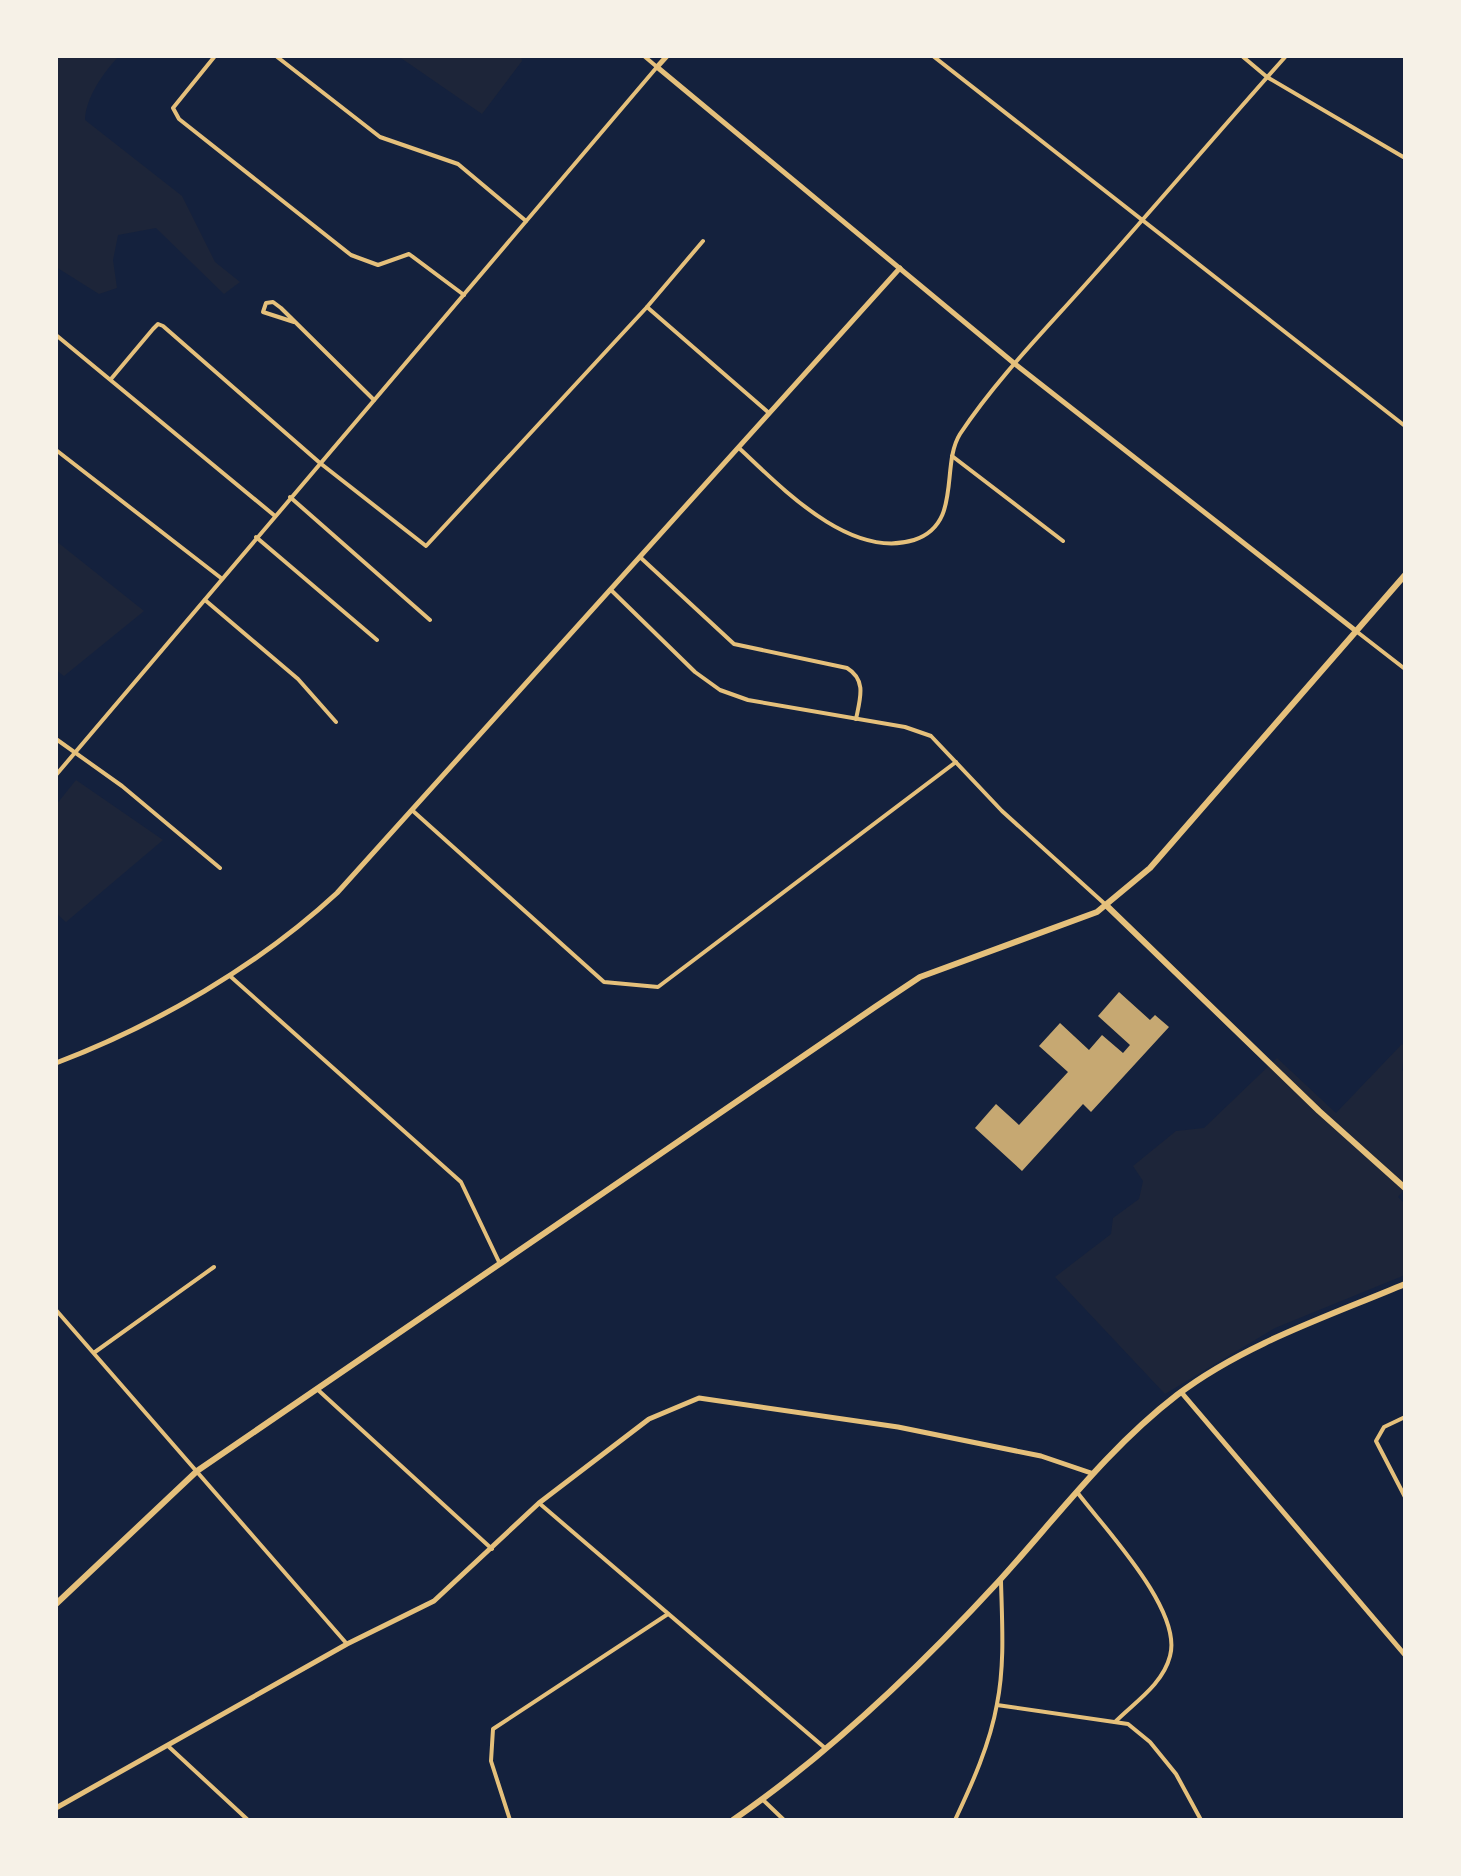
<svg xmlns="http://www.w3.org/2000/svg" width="1461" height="1876" viewBox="0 0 1461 1876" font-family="'Alegreya Sans',sans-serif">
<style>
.green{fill:#1d2539}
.building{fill:#c6a872}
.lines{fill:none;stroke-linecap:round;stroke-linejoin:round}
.minor{stroke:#e5c07b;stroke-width:4}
.tertiary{stroke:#e5c07b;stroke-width:5}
.secondary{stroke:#e5c07b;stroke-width:6}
.primary{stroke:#e5c07b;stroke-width:6}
</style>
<rect width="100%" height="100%" fill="#14213d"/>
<g class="green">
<path d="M56,56H119C103,73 86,97 85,120L182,196L215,262L240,282L224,294L156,228L118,235L113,260L117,288L99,294L56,267Z"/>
<polygon points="398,56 521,56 522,61 482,114"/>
<polygon points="56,541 144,611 64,676 56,670"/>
<polygon points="76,780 163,840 66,922 56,913 56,805"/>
<polygon points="1402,1044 1405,1047 1402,1070 1405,1073 1405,1189 1398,1197 1405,1204 1405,1275 1275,1328 1165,1394 1055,1277 1111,1234 1113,1218 1139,1199 1143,1181 1133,1166 1176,1131 1204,1128 1277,1058 1336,1113"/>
</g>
<polygon class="building" points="1119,992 1150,1020 1155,1015 1169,1027 1091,1112 1083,1104 1022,1171 975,1128 996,1104 1019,1125 1068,1072 1039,1046 1060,1023 1089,1050 1102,1035 1123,1053 1130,1045 1098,1016"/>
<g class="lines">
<g class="minor">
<polyline points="215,56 173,108 179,119 351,255 378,265 409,254 464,295"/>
<polyline points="276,56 380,137 458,164 526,221"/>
<polyline points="933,56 1405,426"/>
<polyline points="1242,56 1267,77 1405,158"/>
<polyline points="647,307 769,413"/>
<polyline points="294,322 263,312 266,303 273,302 281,308 374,400"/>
<polyline points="56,335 275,516"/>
<polyline points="111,379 153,329 158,324 163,326 320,463 426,546 647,307 703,241"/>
<path d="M739,448C782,488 850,560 914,540C963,524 940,466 960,434C998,377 1048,327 1093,276C1158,203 1221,129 1286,56"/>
<polyline points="56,450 221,578"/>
<polyline points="952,456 1063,541"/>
<polyline points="290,497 430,620"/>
<polyline points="256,537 377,640"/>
<path d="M641,558L734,644L847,668C867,680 860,699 856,719"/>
<polyline points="612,591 695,672 720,690 748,700 905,727 931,736 1002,811 1106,905"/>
<polyline points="205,600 298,679 336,722"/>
<polyline points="1356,631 1405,669"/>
<polyline points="56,739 122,786 220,868"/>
<polyline points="56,775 657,67 644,56"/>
<polyline points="413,811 604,982 658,987 956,762"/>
<polyline points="230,976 461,1182 500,1264"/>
<polyline points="56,1310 347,1644"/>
<polyline points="95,1352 214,1267"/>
<polyline points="317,1389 492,1549"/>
<polyline points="1405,1417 1384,1427 1376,1441 1405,1497"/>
<path d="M1077,1492C1104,1528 1183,1610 1170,1656C1163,1684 1135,1702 1115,1722"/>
<polyline points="539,1503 825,1748"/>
<polyline points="997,1705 1128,1724 1150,1742 1176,1774 1201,1820"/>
<polyline points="168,1746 248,1820"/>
<polyline points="762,1799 784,1820"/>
<polyline points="510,1820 491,1761 493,1729 668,1614"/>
<path d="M955,1820C972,1784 990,1744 997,1704C1005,1664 1002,1622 1001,1581"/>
</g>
<g class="tertiary">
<polyline points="667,56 657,67 1015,364 1356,631"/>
<path d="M56,1063C156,1025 258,966 337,893L900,268"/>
<polyline points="1181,1392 1405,1655"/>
<polyline points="56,1808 347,1644 434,1601 539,1503 649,1419 699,1398 898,1427 1041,1456 1091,1473"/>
</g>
<g class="secondary">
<polyline points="1107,906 1319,1111 1405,1188"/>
<polyline points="56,1604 197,1471 875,1007 920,977 1097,912 1150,868 1405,575"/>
</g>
<path class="primary" d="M733,1820C830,1753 918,1669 998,1582C1057,1517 1107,1449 1177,1395C1244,1344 1329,1316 1405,1284"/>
</g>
<rect width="1461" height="1876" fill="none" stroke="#f6f1e7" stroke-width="116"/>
</svg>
